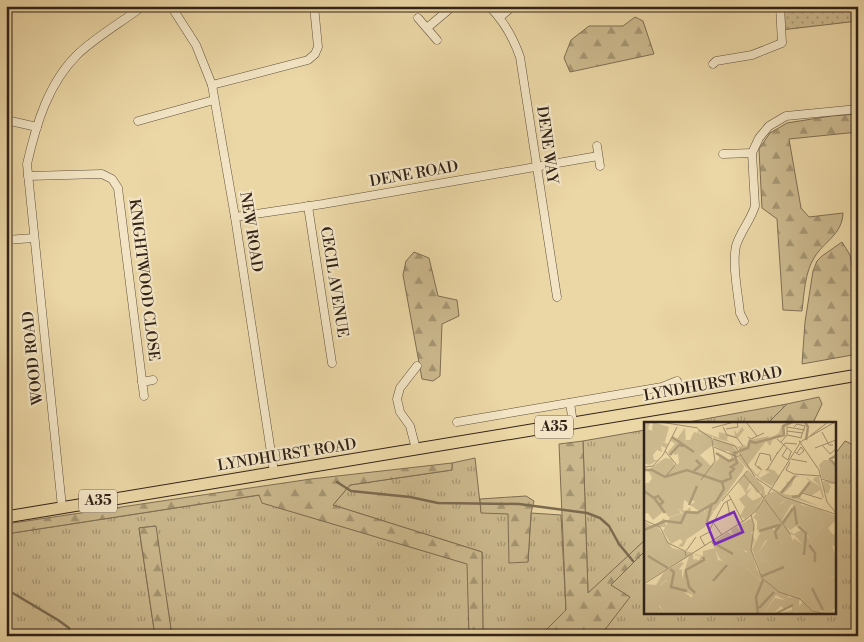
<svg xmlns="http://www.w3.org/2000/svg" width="864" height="642" viewBox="0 0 864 642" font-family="'Libre Bodoni',serif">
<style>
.grass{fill:url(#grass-tufts);stroke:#7e6e53}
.forest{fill:url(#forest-firs);stroke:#7e6e53}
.park{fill:url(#park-dots);stroke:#7e6e53}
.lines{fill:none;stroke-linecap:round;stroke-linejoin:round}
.stream{stroke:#7b6a50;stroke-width:2.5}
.minor-casing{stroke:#60503c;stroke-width:9}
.primary-casing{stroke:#312319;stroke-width:13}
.minor{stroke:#f2e4c4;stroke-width:8}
.primary{stroke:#ebd6a5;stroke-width:11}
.rail{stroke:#312319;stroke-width:2.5;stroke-dasharray:9 9;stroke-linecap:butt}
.labels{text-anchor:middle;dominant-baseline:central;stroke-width:4.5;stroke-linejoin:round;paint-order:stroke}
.shield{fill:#f2e4c4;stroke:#6b5d4c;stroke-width:1}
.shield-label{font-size:14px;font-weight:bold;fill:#312319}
.street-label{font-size:15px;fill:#312319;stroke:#f2e4c4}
.inset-river{fill:none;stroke:#ac9975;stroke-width:2.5}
.inset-road{fill:none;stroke:#a18e6d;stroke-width:1}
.view{fill:#7b2cbf;fill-opacity:0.15;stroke:#7b2cbf;stroke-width:2.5}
.inset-edge{fill:none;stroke:#312319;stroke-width:2.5}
</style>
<defs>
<pattern id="grass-tufts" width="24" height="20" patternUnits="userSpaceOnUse" patternTransform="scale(1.25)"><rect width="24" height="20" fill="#cbb88d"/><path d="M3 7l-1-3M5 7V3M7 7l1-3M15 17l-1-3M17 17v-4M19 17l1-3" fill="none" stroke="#a59572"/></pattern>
<pattern id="forest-firs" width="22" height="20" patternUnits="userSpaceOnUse" patternTransform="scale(1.25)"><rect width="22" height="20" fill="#cbb88d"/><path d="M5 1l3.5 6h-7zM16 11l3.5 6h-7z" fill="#a59572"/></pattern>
<pattern id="park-dots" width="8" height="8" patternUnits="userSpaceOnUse" patternTransform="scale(1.25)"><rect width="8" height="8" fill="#cbb88d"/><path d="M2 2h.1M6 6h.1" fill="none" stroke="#a59572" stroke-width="1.8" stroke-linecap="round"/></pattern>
</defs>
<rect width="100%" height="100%" fill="#ebd6a5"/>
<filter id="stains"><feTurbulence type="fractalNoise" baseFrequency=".004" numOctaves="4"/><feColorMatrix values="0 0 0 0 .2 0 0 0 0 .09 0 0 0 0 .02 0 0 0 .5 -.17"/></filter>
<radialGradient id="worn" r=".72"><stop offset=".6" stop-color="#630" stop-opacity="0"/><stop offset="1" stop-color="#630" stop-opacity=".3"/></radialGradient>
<g class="grass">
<polygon points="787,404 768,423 683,423"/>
<polygon points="645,430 645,540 588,594 583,441"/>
<polygon points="845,441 858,447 858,636 600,636 629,597 610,585 645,551 645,613 835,613 835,454"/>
<polygon points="475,458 481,512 508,513 528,561 531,513 561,515 566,611 540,636 483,636 482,552 333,505 350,485 452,470 452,463"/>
<polygon points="260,495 263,503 468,564 469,636 172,636 155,526 139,528 155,636 6,636 6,534"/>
</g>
<g class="forest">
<polygon points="635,17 643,21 654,54 570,72 564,58 571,40 589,26 623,26"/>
<path d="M858,114V132L789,139L801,208L809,217L843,213C842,235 824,241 814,258C805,272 804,294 802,311L783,310L777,219L762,208L759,149L770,133L787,123L831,116Z"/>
<polygon points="842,242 850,255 852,267 858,267 858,354 802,364 805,322 813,271 817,261 822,256"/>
<polygon points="414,252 429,258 438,296 457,300 459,316 442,324 440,376 433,381 422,379 403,275 406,261"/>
<polygon points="819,397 822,404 813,423 768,423 787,404"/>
<polygon points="583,441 588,593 645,540 645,551 611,585 630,597 600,636 540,636 566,610 559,444"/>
<polygon points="452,463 452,470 350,485 333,505 482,552 483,636 469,636 467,564 262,503 259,495 6,534 6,524 311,479"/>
<polygon points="526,496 534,501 531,513 528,562 509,563 508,514 481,513 480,499"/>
<polygon points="156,526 172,636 155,636 139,528"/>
</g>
<polygon class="park" points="780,6 858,6 858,21 781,30"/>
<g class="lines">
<g class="stream">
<polyline points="337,482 351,491 410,497 438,503 519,504 587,513 600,518 609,526 619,544 633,561"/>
<polyline points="6,589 58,620 69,628 71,636"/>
</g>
<defs>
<g id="minor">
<polyline points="171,6 196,45 212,85 235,217 274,472"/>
<path d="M489,6C504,21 513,37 520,57L557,297"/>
<polyline points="500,17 513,6"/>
<polyline points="418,18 437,40"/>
<polyline points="427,28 453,6"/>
<polyline points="713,64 716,61 752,55 782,43 780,6"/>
<polyline points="212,85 308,60 315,54 318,47 314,6"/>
<polyline points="6,120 37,127"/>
<polyline points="138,121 214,100"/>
<polyline points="597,146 600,166"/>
<polyline points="723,154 752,153"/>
<polyline points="28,176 102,174 112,179 118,188 144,396"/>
<polyline points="308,206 332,363"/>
<polyline points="235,217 323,204 598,156"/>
<polyline points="6,240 34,238"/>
<path d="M744,321L740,313C738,294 732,264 736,246C740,232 751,220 755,206L752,153L759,138L769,126L786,116L858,109"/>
<polyline points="142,382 153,380"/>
<polyline points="570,403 573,423"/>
<polyline points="457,422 662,387 677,381"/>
<polyline points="416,449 410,426 400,412 397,399 400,388 417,366"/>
<path d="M62,507L27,164C36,125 48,83 78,54C97,36 122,22 143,6"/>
</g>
<polyline id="primary" points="6,517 712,400 858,375"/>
</defs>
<use href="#minor" class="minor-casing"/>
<use href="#primary" class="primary-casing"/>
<use href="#minor" class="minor"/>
<use href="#primary" class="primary"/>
<polyline class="rail" points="6,15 18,6"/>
</g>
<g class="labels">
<g class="shield">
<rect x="535" y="415.5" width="38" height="23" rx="4"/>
<rect x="79" y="489.5" width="38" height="23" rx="4"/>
</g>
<g class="shield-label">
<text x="554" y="427">A35</text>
<text x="98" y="501">A35</text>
</g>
<g class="street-label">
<text transform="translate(547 145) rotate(82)">DENE WAY</text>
<text transform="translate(414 174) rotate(-10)">DENE ROAD</text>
<text transform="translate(251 232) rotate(81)">NEW ROAD</text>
<text transform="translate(144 280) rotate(83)">KNIGHTWOOD CLOSE</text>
<text transform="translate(334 282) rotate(81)">CECIL AVENUE</text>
<text transform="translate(33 358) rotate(-96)">WOOD ROAD</text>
<text transform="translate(713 384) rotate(-10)">LYNDHURST ROAD</text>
<text transform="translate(287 455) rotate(-9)">LYNDHURST ROAD</text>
</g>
</g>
<g transform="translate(644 422)">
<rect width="192" height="192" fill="#ebd6a5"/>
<path d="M0,0H6L4,7L8,9L9,0L25,5L21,20L17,19L24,22L22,26L17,24L18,30L13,28L9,33L10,38H15L5,43L0,41ZM41,6L42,24V18H46L50,10L88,22L95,33L92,35L100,44L99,48L71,88L65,91L70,89L64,100V93L60,91L64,82L55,89L46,83L51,80L45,75L48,78L45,81L40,78L39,88L34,86L37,91L25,95L20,89L9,98L4,91L0,92V62L4,64L0,61H5L8,56L4,48L21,36L28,37L31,44L35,41L34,32L30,33V29L25,33L24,30L31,22L26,18L28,15L32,18ZM69,23L80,29L89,27L92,31L90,36L84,39L75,32V37L67,44L56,33ZM180,38H186L192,44V62H184L187,64L184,72L180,69L179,59L184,58L178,56L175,43ZM104,48L120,65L121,72L114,84L108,79L117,75V69L113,71L106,61L102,70L94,60ZM129,70L135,74L129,79L136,74L141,77L132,86L143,77L149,80V81L137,96L127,83L129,79L115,94L111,91L123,72ZM153,82L179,88L175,96L180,102L167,120L161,108L152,100L150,88L138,102ZM108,96L111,108L107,110L111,118L107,127L113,148L124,161L122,163L98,142L103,129L87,126L81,140L76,137L68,121L84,110L89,113L87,108L93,104L95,108L97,102ZM138,103L144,107L149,119L150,116L159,123L139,124L133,112ZM129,104L130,113L121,119L115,130L118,140L121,138L131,148L118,154L108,127L117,109ZM71,126L74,137L72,139L64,137L53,143L43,144L42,156L49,173L27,165L29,161L24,162L22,158L16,163L21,168L15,184L20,190L26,185L31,192H1L0,162L12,163L20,150L37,140L40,141L35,147L38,148V157L45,134L49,132V137L55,138L57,134L51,133V132L59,134V129ZM191,154L192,157V188V185L188,189H192V192H155L151,190L150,192H132L148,188V185L140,187L137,184L129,192H119L131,176L144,179V175L155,177V184L159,180L157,178L168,175L174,189L178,190L180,187L175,181L181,174L179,169L183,158Z" fill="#cbb88d" fill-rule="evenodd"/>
<path d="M151,0L141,5L140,13L130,15L126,24L122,19L104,43L113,53L118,48L113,46L115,43L118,48L114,54L116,56L126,50L120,48L124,46L131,49L136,55L127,64L117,58L101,44L94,36L97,33L95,27L86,20L70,16L68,14V18H58L61,15L55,10L54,19H57L54,21V17H50V23V11L53,13L54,8L75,16V10L91,14L90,8L93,12L98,5L100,8L94,16L84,13L83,18L94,25L101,23L102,25L105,18L125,14L123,18L135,11L137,5ZM76,19L85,22L90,27L92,31H93L89,34L90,38H92L93,42L89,44L91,46L87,50L86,60L80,61L79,71L74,81L61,87L60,91L64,93V100L61,105L43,117L39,125L34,124L39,120L36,117L27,122L19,109L21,105H14L28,126L50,131L0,161V99L10,105L20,96L22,104L26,95L39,91L33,86L42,89L46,85L47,89H55L59,88L60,83L72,79L79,62L59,54L82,60L86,57V46L93,41L88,37L85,29H80L88,26L84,22L77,25ZM152,53L155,55H150L148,63L139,72L153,74L166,60L161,55L177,65L169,58L171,55H167H175L180,75L179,77L176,68L167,74L159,70L156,76L175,84L140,74L129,67L136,70L143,63L142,59L145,61L150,54ZM98,65L102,70L108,65L103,73L114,84L119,79L112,88L101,97L96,94L101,85L95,77L92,79L102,72ZM128,69L192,94V98L184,106L189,113L192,110V125L188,123L192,136V157L190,154L183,158L181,174L176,181L180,186L182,184L178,189H174L168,175L153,179L144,173V180L132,173L119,192H30L25,186L20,190L15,182L21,168L15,165L21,159L27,161L30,150L32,149L35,156H31L28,165L35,166L41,161L35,166L48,176L49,170L43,162V143H53L64,137L81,139L83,130L80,132L84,125L98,128L100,114L99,128L104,132L98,142L117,159L115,148L118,154L124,151L127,157L132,155L133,150L121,138L118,140L115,130L131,107L129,105L113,111L116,108H113V99L109,95L112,92L115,94L125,83L123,80L127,74L123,76L126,71L129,74L126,81L134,74ZM136,74L141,77L138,81L143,77L151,85L158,82L166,85L153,94L167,85L179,88L175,96L180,102L167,120L159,107L148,113L146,108L154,103L149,86L137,100L146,85L141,91L135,84L137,82L131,85L141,91L137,95L127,83ZM138,103L141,105L140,113L144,106L159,123H150L149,119V122L139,124L133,112Z" fill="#cbb88d" fill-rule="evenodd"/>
<path d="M131,149L143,155L134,165L118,154Z" fill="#cbb88d"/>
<path class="inset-river" d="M161,0L164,5L162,18M28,15L50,30M95,29L104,26L106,19L111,21L140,13L139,4L148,0M72,31L85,39L90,37M26,33L35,23L40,24M192,44L186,37L193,33M1,48H8L21,55L43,48L78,60M50,49L57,43L52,38M0,69L10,76L14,74L19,80L16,83M137,71L151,54M148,75L155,74L166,60M11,77L21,91M45,83L53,64M150,84L153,103M63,100L68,81M139,101L149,86M154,104L162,111L160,133M0,108L21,99L37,101L42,90L53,91L72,80L80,67L78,60L87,56L86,51L90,47L87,45L93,41L90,31L94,30M115,109L135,103M133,117L131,110L137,102M68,120L89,132M165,123L171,131V140M4,134L24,146M26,147L30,150L27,165L43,169M42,151V148L60,138L59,135M42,151L45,165L51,171M118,154L140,145M69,159L83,143M168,166L179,188M115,186L130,170M114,192L112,175L119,158M131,192L149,183"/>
<path class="inset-road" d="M16,0L54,6M102,0L113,14M79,5L83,13L93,16L99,24M150,5L153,2L161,4L157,15M68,6L90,0M54,7L68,17M82,7L94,5L93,0M143,9L159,11M178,10L185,23H189M143,13L158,16M166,14L184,0M104,15L107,17L120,11M69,17L91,24L111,55M133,17L148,30M158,19L191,0M137,20L143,13V5L161,8M158,20L155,19L175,48L183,80L193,92M178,23L186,32L193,26M70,25L93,35L97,33M143,26L138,34L144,38L147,30M171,26L192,18M21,29L32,42L22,54M151,30L155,33L160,29L157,25L153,31M133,32L141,21L153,22M147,37L163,40M146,40L142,48L150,52L177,54M118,48L111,43L116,31L126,33L127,39M123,48L134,30M0,53L1,45L9,44L19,33L33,5M100,53L120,76M112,56L140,75L191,92M178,57L193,62M57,58L71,39L68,18M158,71L178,77M124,72L156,21M85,73L99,100M121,78L147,113M78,79L103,49M83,79L86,94M107,93L110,103L107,128L118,156L135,170L156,177L168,189L183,192M0,98L16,105L24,121L41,129L42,134M68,99L78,113M66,107L80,81L87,77M61,124L56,115L67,109M42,129L52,115M0,162L101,98L113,88L122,73"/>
<path class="view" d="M90,90L99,110L71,122L63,102Z"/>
<rect width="192" height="192" class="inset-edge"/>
</g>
<rect width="864" height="642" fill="none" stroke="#ebd6a5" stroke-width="25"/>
<rect x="8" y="8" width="849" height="627" fill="none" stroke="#312319" stroke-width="2.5"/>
<rect x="12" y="12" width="839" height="617" fill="none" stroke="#312319"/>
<rect width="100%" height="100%" filter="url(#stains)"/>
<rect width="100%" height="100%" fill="url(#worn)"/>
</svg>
